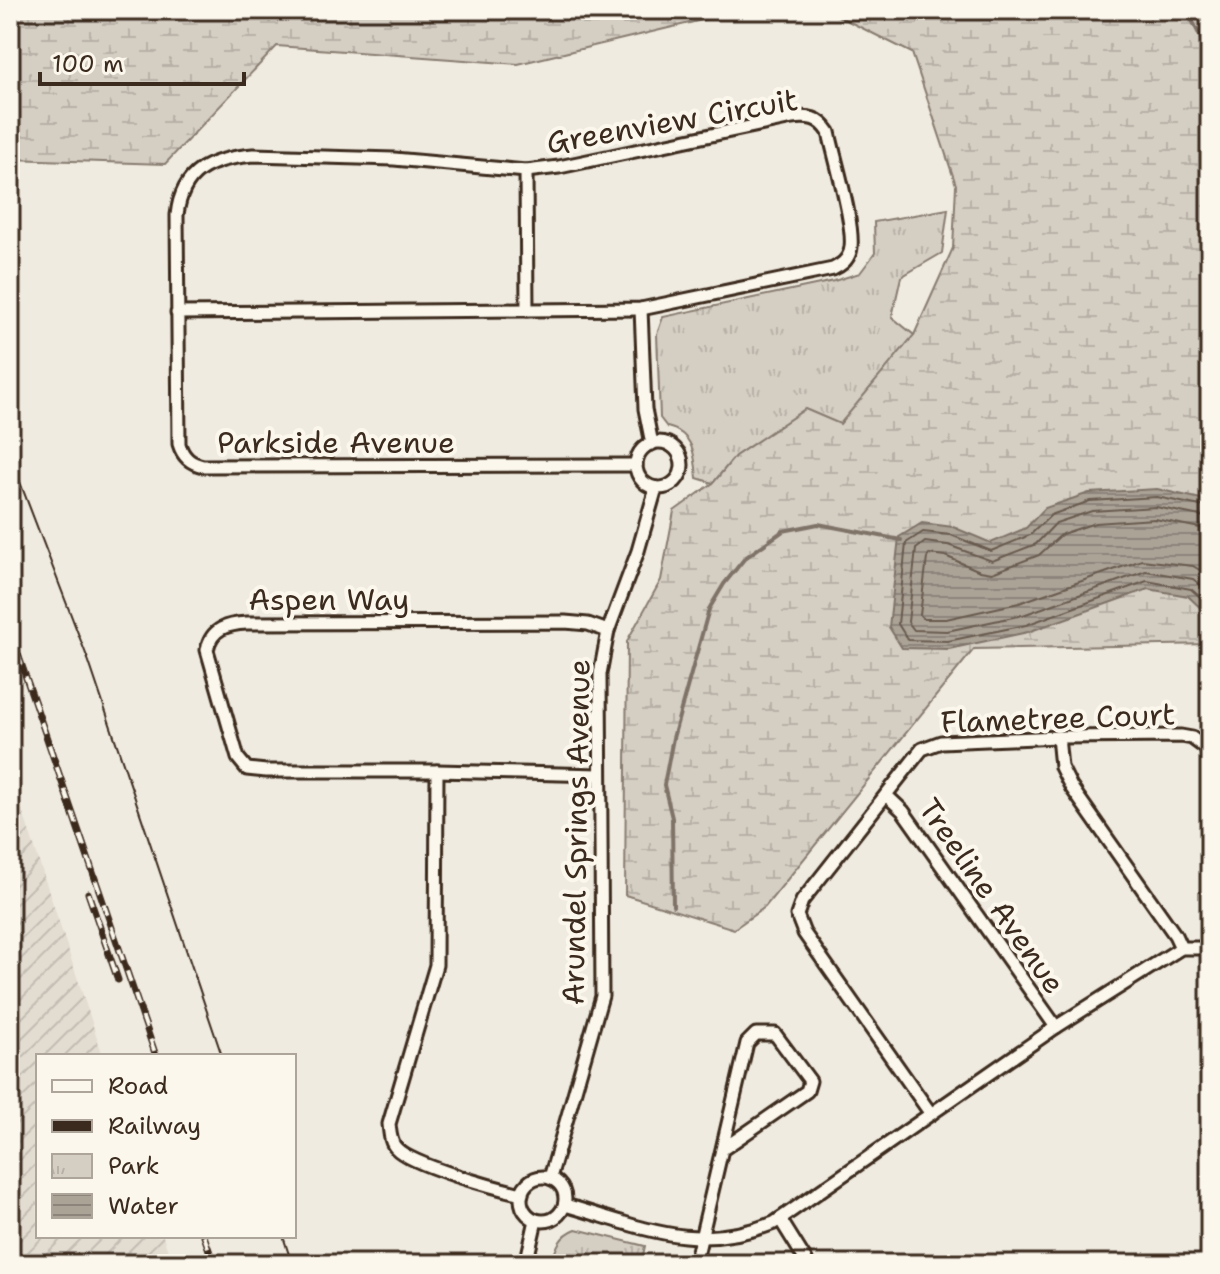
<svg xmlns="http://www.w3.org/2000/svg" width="1220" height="1274" viewBox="0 0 1220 1274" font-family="'Shantell Sans',sans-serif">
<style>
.industrial{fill:url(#industrial-furrows)}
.wetland{fill:url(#wetland-marsh);stroke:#887c70;stroke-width:2}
.park{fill:url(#park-tufts);stroke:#887c70;stroke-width:2}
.water{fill:url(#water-rules);stroke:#7f7367;stroke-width:2}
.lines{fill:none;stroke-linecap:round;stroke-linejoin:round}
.shore{stroke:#685a4e;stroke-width:2}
.stream{stroke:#7f7367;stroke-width:4}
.street-casing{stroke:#3b2a1e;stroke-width:17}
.street{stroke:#fbf7ec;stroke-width:11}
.tram{stroke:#3b2a1e;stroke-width:2}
.rail-casing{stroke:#3b2a1e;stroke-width:7}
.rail{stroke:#fbf7ec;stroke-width:4;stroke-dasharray:12;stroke-linecap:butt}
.labels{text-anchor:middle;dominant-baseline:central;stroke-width:8;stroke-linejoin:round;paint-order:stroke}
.street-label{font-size:30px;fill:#3b2a1e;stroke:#fbf7ec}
</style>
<defs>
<pattern id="industrial-furrows" width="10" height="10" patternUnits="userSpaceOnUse" patternTransform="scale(2)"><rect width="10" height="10" fill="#e2dcd1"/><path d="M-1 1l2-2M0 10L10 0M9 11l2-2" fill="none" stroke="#c3bdb3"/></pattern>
<pattern id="wetland-marsh" width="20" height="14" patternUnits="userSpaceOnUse" patternTransform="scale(2)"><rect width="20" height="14" fill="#d5cec3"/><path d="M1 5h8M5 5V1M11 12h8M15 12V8" fill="none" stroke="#b8b1a7"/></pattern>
<pattern id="park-tufts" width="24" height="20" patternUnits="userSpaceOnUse" patternTransform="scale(2)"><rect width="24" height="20" fill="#d5cec3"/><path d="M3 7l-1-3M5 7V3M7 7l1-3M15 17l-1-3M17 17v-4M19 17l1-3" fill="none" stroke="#b8b1a7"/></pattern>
<pattern id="water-rules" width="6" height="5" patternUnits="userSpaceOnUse" patternTransform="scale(2)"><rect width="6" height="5" fill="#aca397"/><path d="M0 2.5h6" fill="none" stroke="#8d857b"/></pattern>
</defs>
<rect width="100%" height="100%" fill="#f0ebe0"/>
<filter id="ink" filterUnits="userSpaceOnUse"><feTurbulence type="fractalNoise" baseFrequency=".0125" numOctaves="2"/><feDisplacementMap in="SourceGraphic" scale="16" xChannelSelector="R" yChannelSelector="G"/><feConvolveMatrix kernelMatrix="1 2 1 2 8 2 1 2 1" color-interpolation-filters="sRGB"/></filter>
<g filter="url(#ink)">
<polygon class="industrial" points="10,773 103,1056 38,1056 38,1236 163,1236 172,1264 10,1264"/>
<g class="wetland">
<polygon points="10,10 744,10 518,64 277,46 165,164 10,159"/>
<polygon points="826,10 1210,10 1210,644 974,649 765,907 734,929 625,895 627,641 661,580 674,511 713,483 735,456 914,335 953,248 956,185 912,53"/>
</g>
<g class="park">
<path d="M948,209L942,253L901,277L892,317L914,335L840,424L805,409L735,456L713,483L697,478C695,454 693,433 667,427L660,418L657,334L663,317L834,281L860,273L875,253L874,222Z"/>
<path d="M576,1229L645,1246L641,1264H552C555,1248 560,1235 576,1229Z"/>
</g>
<polygon class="water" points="1157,489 1210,501 1210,617 1188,596 1148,589 1028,632 949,649 902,648 889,627 899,537 922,523 953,527 991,543 1026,528 1045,508 1089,493"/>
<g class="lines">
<g class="shore">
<polyline points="1210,508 1157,497 1090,501 1051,515 1030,535 991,551 951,535 923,532 906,543 898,624 908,640 948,641 1026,625 1147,581 1191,589 1210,606"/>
<polyline points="1210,518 1156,507 1092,511 1056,523 1036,544 992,561 948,545 925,542 916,549 908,622 914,630 947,631 1023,615 1146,571 1193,579 1210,592"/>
<polyline points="1210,530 1155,519 1095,523 1062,534 1039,555 992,573 980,571 945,556 929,554 927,558 920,615 924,619 946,619 1019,603 1142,560 1193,566 1210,576"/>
</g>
<g class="stream">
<polyline points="1187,10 1206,48 1210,51"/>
<polyline points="673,906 672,818 664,785 673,738 709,609 724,584 745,558 783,531 818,524 901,540"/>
</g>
<defs>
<g id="street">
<polyline points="526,171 527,310"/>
<polyline points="641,309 645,409 652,444"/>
<path d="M177,313L641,309L833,269C841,265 847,261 850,252C857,232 834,157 829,132C819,117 809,116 792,118L559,167L526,171L394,159L253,155C211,159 182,170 177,215L179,444C183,457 190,463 203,466L636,465"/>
<circle cx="659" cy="465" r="23"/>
<polyline points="1058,737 1061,767 1071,787 1175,935 1181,948"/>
<path d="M437,771L436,965L389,1124C390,1132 390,1142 396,1148C411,1165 496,1188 522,1194"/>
<path d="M600,775L437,771H266L247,769L238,758L207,650C211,628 228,624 247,623L565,622L588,624L608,631"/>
<polyline points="886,795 903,811 1056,1027"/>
<polyline points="931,1114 804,933 797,915 802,901 922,749 941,742 1058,737 1181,736 1192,738 1210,751"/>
<circle cx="543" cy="1199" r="22"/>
<polyline points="550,1178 602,996 600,674 608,631 638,551 656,488"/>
<path d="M565,1205C643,1227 693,1254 774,1223L1056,1027L1181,948H1210"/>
<polyline points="780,1219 808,1264"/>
<polyline points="526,1264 536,1220"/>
<polyline points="695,1264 747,1043 756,1034 775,1034 810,1081 807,1091 723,1149"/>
</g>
</defs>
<use href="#street" class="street-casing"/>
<use href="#street" class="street"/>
<g class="tram">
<polyline points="10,456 89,662 222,1056"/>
<polyline points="283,1236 292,1264"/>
</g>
<defs>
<g id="rail">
<polyline points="10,631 156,1056"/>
<polyline points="88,893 118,980"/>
<polyline points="204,1236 214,1264"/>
</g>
</defs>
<use href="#rail" class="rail-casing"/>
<use href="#rail" class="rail"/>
</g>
</g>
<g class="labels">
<g class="street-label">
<text transform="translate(672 121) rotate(-10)">Greenview Circuit</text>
<text x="336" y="442">Parkside Avenue</text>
<text x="329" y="599">Aspen Way</text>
<text transform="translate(1058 718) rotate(-2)">Flametree Court</text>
<text transform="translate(576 832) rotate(-89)">Arundel Springs Avenue</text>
<text transform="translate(992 896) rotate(55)">Treeline Avenue</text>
</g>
</g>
<rect width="1220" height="1274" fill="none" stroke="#fbf7ec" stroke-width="40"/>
<rect x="20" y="20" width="1180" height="1234" fill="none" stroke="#3b2a1e" stroke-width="3" filter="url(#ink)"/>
<rect x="36" y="1054" width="260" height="184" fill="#fbf7ec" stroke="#aea59a" stroke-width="2"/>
<rect x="52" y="1080" width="40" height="12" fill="#fbf7ec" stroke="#aea59a" stroke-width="2"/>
<text x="108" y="1094" font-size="24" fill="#3b2a1e">Road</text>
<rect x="52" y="1120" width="40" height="12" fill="#3b2a1e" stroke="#aea59a" stroke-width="2"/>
<text x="108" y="1134" font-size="24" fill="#3b2a1e">Railway</text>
<rect x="52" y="1154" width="40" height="24" fill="url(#park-tufts)" stroke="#aea59a" stroke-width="2"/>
<text x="108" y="1174" font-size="24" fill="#3b2a1e">Park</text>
<rect x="52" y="1194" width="40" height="24" fill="url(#water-rules)" stroke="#aea59a" stroke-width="2"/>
<text x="108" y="1214" font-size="24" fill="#3b2a1e">Water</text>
<path d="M40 72v12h204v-12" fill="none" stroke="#3b2a1e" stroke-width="4"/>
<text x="52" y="72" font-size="24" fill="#3b2a1e" stroke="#fbf7ec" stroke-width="6" paint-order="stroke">100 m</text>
</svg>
